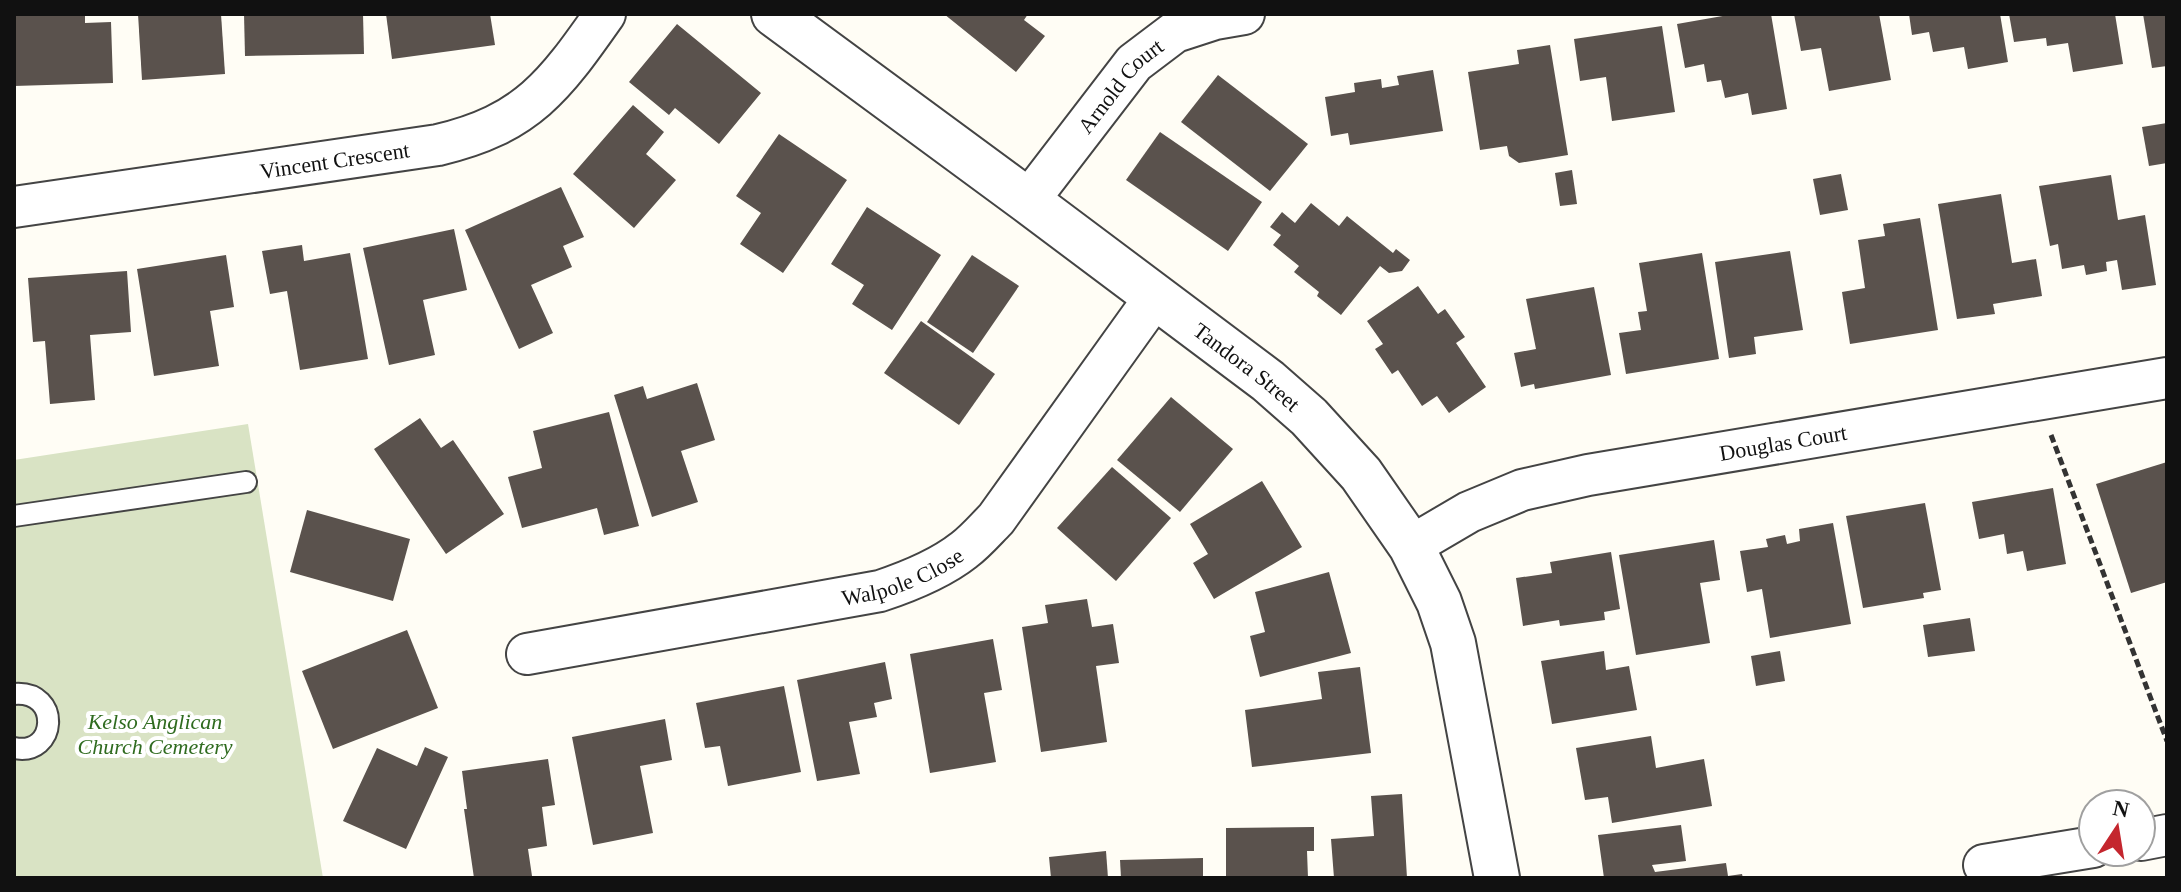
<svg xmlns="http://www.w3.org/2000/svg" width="2181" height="892" viewBox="0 0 2181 892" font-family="'Times New Roman',serif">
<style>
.cemetery{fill:#d9e3c4}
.building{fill:#5a524d}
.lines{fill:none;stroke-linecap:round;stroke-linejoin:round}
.service-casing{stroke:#444;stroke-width:24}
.minor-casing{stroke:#444;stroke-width:44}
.tertiary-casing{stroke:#444;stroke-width:48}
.path{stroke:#333;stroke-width:5;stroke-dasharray:8 4;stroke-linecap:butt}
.service{stroke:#fff;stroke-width:20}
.minor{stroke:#fff;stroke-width:40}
.tertiary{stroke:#fff;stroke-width:44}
.labels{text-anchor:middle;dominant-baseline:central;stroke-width:8;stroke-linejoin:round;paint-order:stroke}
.street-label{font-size:22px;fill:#111;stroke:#fff}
.park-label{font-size:22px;font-style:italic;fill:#2f6b1f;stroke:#fff}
</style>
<rect width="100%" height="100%" fill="#fffdf5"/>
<polygon class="cemetery" points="248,424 323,878 14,878 14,460"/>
<g class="building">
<polygon points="14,14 85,14 85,23 111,22 113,83 14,86"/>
<polygon points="138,14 221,14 225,74 142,80"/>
<polygon points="244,14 363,14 364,54 245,56"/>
<polygon points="386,14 490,14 495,45 392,59"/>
<polygon points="944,14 1028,14 1024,20 1045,36 1016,72"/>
<polygon points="1734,14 1771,14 1787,109 1752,115 1748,93 1725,98 1721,80 1707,82 1704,64 1685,68 1677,24"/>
<polygon points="1794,14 1879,14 1891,80 1829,91 1821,48 1801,51"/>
<polygon points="1909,14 2000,14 2008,62 1968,69 1964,47 1933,52 1929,32 1912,35"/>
<polygon points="2009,14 2115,14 2123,64 2073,72 2068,43 2047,46 2046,38 2014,42"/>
<polygon points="2143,14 2167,14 2167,66 2152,68"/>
<polygon points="677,24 761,93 719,144 675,108 669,115 629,82"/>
<polygon points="1662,26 1675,112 1612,121 1606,77 1580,81 1574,39"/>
<polygon points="1550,45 1568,155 1519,163 1509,156 1507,146 1480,150 1468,72 1519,64 1517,50"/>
<polygon points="1433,70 1443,131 1350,145 1348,133 1331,136 1325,97 1355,92 1354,83 1381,79 1382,88 1399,85 1397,76"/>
<polygon points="1218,75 1308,144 1270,191 1181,122"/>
<polygon points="633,105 664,132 646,154 676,180 634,228 573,174"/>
<polygon points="2167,123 2167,163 2149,166 2142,127"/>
<polygon points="1160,132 1262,202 1228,251 1126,180"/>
<polygon points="779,134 847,180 783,273 740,244 761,213 736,196"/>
<polygon points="1572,170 1577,204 1560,206 1555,173"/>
<polygon points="1841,174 1848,210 1820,215 1813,179"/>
<polygon points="2111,175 2118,220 2145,215 2156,285 2122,290 2117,260 2106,262 2107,271 2086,275 2084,265 2062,269 2058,244 2050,246 2039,186"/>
<polygon points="561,187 584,237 563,246 572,267 531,285 553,333 519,349 465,230"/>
<polygon points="2001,194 2012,263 2036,259 2042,296 1993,304 1995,314 1957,319 1938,204"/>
<polygon points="1311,203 1339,226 1347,216 1393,253 1396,249 1410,260 1402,271 1389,273 1380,266 1341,315 1317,296 1319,292 1294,272 1299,266 1273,245 1281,235 1270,227 1282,212 1295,223"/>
<polygon points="867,207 941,255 892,330 852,304 864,285 831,264"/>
<polygon points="1920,218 1938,330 1850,344 1842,292 1865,288 1858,240 1885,236 1883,224"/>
<polygon points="454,229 467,290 423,300 435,355 389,365 363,248"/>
<polygon points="302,245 304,261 350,253 368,359 300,370 287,291 270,294 262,251"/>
<polygon points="1790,251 1803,330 1754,337 1756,354 1729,358 1715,262"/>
<polygon points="1702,253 1719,359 1626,374 1619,333 1641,330 1638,312 1647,311 1639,263"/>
<polygon points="226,255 234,307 210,311 219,366 154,376 137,269"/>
<polygon points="972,255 1019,286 973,353 927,322"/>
<polygon points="127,271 131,332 90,335 95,400 50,404 45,341 33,342 28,278"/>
<polygon points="1418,286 1438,314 1445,309 1465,337 1456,343 1486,387 1449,413 1437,396 1422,406 1398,370 1392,374 1375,349 1383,344 1367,321"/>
<polygon points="1594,287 1611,375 1535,389 1534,384 1521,387 1514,353 1536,349 1526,299"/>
<polygon points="921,321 995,374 959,425 884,373"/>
<polygon points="697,383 715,440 681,451 698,502 652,517 614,395 643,386 647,399"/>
<polygon points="1171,397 1233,449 1180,512 1117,460"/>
<polygon points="609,412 639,526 604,535 597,508 522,528 508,477 542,468 533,431"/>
<polygon points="420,418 441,448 453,440 504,514 446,554 374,449"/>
<polygon points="2167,462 2167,582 2131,593 2096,484"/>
<polygon points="1112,467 1171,518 1116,581 1057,528"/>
<polygon points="1262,481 1302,547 1214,599 1193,563 1208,554 1190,524"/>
<polygon points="2053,488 2066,564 2027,571 2023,551 2007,554 2004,534 1979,539 1972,502"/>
<polygon points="1925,503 1941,590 1923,593 1924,598 1863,608 1846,516"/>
<polygon points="307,510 410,539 393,601 290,572"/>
<polygon points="1833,523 1851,624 1770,638 1762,589 1747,592 1740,551 1768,547 1766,539 1785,535 1787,544 1800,541 1799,529"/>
<polygon points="1714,540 1720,580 1700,583 1710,643 1636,655 1619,555"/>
<polygon points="1611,552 1620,609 1604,612 1605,620 1560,626 1559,620 1523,626 1516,578 1552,573 1550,562"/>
<polygon points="1329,572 1351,653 1260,677 1250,636 1265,632 1255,592"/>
<polygon points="1087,599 1092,627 1113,624 1119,663 1096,666 1107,742 1041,752 1022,627 1048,623 1045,605"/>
<polygon points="1970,618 1975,651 1928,657 1923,625"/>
<polygon points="407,630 438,708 333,749 302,671"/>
<polygon points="993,639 1002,690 984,693 996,762 930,773 910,654"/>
<polygon points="1604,651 1606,670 1629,666 1637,710 1552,724 1541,661"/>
<polygon points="1780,651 1785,681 1756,686 1751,656"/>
<polygon points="885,662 892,699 874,703 877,717 849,722 860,774 817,781 797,680"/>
<polygon points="1360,667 1371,753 1252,767 1245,710 1322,699 1318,672"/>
<polygon points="784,686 801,772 728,786 720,746 705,748 696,703"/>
<polygon points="665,719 672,760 640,766 653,833 593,845 572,737"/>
<polygon points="1651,736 1656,768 1704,759 1712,806 1612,823 1608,797 1585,800 1576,748"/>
<polygon points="425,747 448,757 406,849 343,821 377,748 417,766"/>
<polygon points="548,759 555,805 542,807 547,846 528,849 532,876 516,878 474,878 464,809 467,809 462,771"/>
<polygon points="1402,794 1407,878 1334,878 1331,839 1374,836 1371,796"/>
<polygon points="1681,825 1686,861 1652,865 1655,872 1726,863 1728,876 1742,874 1743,878 1604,878 1598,835"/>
<polygon points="1314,827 1314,851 1307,851 1308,878 1226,878 1226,828"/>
<polygon points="1106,851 1108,878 1051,878 1049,857"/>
<polygon points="1203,858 1203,878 1121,878 1120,860"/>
</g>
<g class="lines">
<defs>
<g id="service">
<polyline points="14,516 246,482"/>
<path d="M14,694C62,690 57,757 14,748"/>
</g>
<g id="minor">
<path id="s1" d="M1028,201L1134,63L1175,32L1215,19L1244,14"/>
<path id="s2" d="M14,207L438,145C528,124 555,85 605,14"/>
<path id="s3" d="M1411,546L1469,512L1522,490L1588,475L2167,378"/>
<path id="s4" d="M527,654L880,591C910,581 940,569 964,550C976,541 986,529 996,519L1155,297"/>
<polyline points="2141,840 2167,835"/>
<polyline points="1984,865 2093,847"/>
</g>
<g id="tertiary">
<path id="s5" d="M774,14L1028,201L1268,381L1309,417L1361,474L1411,546L1439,602L1453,643L1497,878"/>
</g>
</defs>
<use href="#service" class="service-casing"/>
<use href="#minor" class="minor-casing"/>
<use href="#tertiary" class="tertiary-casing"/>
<polyline class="path" points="2051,435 2167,741"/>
<use href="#service" class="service"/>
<use href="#minor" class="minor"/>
<use href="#tertiary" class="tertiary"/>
</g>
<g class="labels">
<g class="street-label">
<text stroke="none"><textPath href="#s1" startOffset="148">Arnold Court</textPath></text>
<text stroke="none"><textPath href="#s2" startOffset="324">Vincent Crescent</textPath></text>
<text stroke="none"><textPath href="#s5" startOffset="590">Tandora Street</textPath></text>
<text stroke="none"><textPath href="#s3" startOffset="390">Douglas Court</textPath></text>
<text stroke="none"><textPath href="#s4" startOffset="384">Walpole Close</textPath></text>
</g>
<g class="park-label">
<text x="155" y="721">Kelso Anglican<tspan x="155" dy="25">Church Cemetery</tspan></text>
</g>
</g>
<rect width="2181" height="892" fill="none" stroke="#111111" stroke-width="32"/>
<g transform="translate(2117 828) rotate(12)"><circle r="38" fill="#ffffff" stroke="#a0a0a0" stroke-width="2"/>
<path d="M0-6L14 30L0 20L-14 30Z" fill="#c4262e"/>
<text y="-12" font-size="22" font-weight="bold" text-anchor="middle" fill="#111111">N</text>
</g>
</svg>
